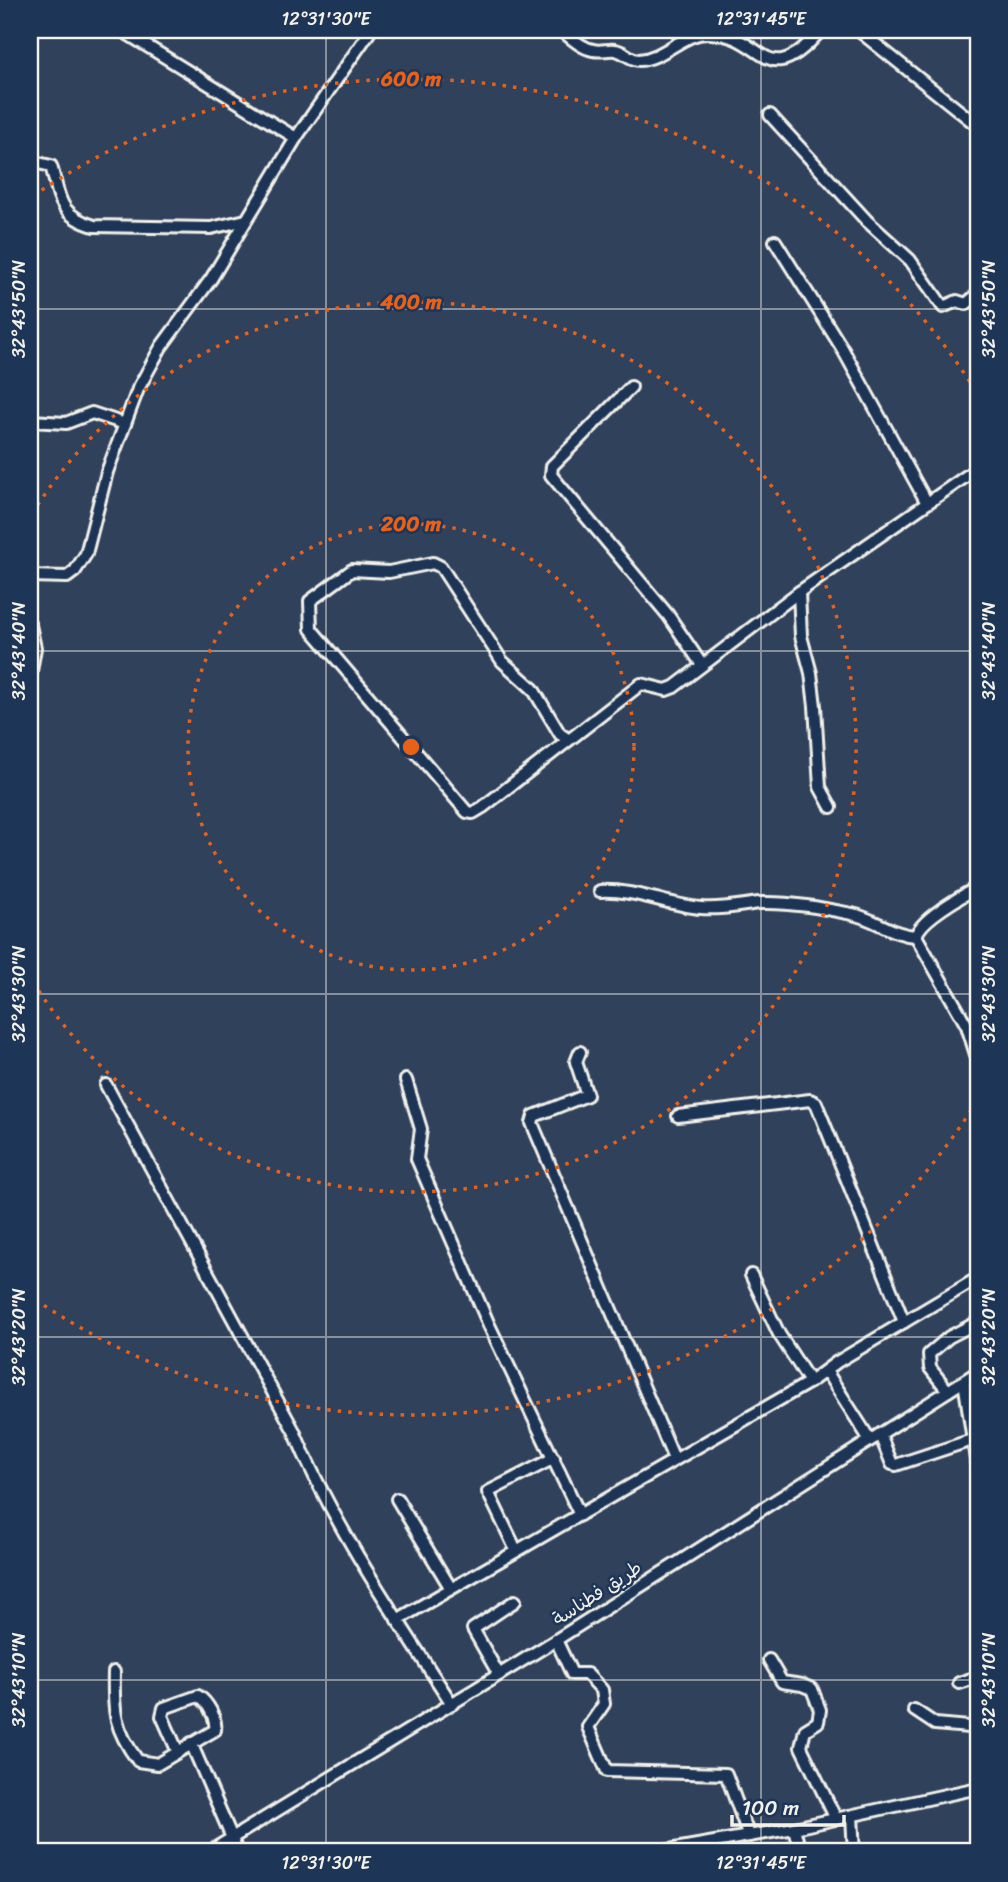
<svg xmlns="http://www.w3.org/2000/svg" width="1008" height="1882" viewBox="0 0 1008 1882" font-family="Sriracha,'Playpen Sans Arabic',sans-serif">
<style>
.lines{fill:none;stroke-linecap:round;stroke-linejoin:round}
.minor-casing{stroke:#f4f1e8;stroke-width:16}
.minor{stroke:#1d3557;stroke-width:10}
.ticks{fill:none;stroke:#f4f1e8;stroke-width:2;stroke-opacity:0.45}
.ring{fill:none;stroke:#e96117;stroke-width:3.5;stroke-dasharray:3.5 7}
.labels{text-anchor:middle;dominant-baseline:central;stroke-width:5;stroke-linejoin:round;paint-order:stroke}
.street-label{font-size:19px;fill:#f4f1e8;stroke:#1d3557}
.centre{fill:#e96117;stroke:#1d3557;stroke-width:3.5}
.ring-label{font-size:21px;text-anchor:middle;font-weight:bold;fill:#e96117;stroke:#1d3557;stroke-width:5;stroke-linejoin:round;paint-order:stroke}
.neatline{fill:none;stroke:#f4f1e8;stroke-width:2.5}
.ticks-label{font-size:18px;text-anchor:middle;fill:#f4f1e8}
</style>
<rect width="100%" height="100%" fill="#30415c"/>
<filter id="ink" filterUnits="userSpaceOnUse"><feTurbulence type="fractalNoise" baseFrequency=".0143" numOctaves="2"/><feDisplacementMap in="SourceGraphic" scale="14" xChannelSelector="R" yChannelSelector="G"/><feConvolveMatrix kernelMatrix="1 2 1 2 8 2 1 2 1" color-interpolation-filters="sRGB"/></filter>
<g filter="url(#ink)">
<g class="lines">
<defs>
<g id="minor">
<polyline points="121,30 296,138"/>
<path d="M561,30C570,37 581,48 593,50C600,52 608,49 615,50C624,51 630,60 639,60C666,58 683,32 709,33C766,34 764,96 821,30"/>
<polyline points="858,30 978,126"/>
<polyline points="770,115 867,221 910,260 943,307 957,301 966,304 978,294"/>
<path d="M30,161L51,166C60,196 57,215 94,226L211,228L246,220"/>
<polyline points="775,241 842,348 927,503"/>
<polyline points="631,387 552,466 551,475 668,615 702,665"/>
<polyline points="30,421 66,423 92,413 125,424"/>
<polyline points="30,576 67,577 75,571 86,554 107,472 138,389 161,347 211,279 296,138 371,30"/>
<polyline points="799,592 801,636 811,673 815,706 820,787 831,807"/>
<polyline points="30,625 35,648 30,677"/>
<polyline points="569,740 560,734 533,689 502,661 441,567 433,563 389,572 352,570 310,601 311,629 467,812 473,813 483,807 641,684 666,690 674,687 799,592 978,468"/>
<path d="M600,891C635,889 667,905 701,908C721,910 741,905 760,903C791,902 822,908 852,914C876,919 892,935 916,936"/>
<polyline points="916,936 967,1026 978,1061"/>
<path d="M916,936C920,919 962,896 978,887"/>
<polyline points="580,1052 576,1062 587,1095 534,1116 532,1123 674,1459"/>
<polyline points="406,1080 421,1129 417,1159 489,1325 580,1515"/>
<path d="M106,1085L294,1431C334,1527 395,1616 452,1704"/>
<polyline points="678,1116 810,1100 816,1103 904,1322"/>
<polyline points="751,1275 779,1334 810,1382"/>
<polyline points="826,1371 870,1440"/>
<polyline points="964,1381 978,1473"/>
<polyline points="948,1391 930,1368 929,1354 949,1337 978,1322"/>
<polyline points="880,1435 892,1464 896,1465 972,1440"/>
<polyline points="397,1499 450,1587"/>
<polyline points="516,1550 488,1492 554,1458"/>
<polyline points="397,1620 810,1382 837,1362 978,1278"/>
<polyline points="556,1640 572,1674 587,1674 602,1690 604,1704 588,1727 607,1771 726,1774 749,1836"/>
<polyline points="769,1660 782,1682 802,1685 812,1689 820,1710 818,1722 805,1730 801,1747 836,1819"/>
<path d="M114,1672C113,1711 114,1729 138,1761L158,1764L215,1730C217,1719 208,1702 198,1696L164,1708L162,1716L177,1750"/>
<polyline points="499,1675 473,1629 515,1601"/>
<polyline points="959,1683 978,1677"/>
<polyline points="914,1710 935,1724 969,1727 978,1735"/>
<polyline points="191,1743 232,1838 209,1852"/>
<polyline points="852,1816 854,1852"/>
<polyline points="794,1828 800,1852"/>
<polyline points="237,1852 232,1838 556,1640 978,1372"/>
<polyline points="658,1852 794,1828 978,1788"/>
</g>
</defs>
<use href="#minor" class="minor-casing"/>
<use href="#minor" class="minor"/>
</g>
</g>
<path class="ticks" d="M326,30V1852M761,30V1852M30,309H978M30,651H978M30,994H978M30,1337H978M30,1680H978"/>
<g class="ring">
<circle cx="411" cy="747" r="223"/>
<path d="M32 514A445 445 0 1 1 32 980"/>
<path d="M977 1101A668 668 0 0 1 33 1298M33 196A668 668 0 0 1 977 393"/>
</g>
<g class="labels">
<g class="street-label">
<text transform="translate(597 1593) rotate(-33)">طريق فطناسة</text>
</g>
</g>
<circle cx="411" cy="747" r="10" class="centre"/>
<g class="ring-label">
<text x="411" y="86">600 m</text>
<text x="411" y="309">400 m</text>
<text x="411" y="531">200 m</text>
</g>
<rect width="1008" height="1882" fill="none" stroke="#1d3557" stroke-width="77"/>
<path d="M732 1815v10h112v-10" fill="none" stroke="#f4f1e8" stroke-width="3.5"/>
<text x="742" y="1815" font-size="21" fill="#f4f1e8" stroke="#1d3557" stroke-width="5" paint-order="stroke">100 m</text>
<rect x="38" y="38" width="932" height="1805" class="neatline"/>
<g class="ticks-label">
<text x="326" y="25">12°31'30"E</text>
<text x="761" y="25">12°31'45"E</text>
<text transform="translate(19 309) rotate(-90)" y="6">32°43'50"N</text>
<text transform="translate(989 309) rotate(-90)" y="6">32°43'50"N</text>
<text transform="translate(19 651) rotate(-90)" y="6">32°43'40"N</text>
<text transform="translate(989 651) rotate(-90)" y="6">32°43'40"N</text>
<text transform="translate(19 994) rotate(-90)" y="6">32°43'30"N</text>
<text transform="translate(989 994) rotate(-90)" y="6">32°43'30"N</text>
<text transform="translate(19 1337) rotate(-90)" y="6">32°43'20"N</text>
<text transform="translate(989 1337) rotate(-90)" y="6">32°43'20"N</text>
<text transform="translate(19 1680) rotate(-90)" y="6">32°43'10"N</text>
<text transform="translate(989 1680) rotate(-90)" y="6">32°43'10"N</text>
<text x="326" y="1869">12°31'30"E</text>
<text x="761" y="1869">12°31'45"E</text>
</g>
</svg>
